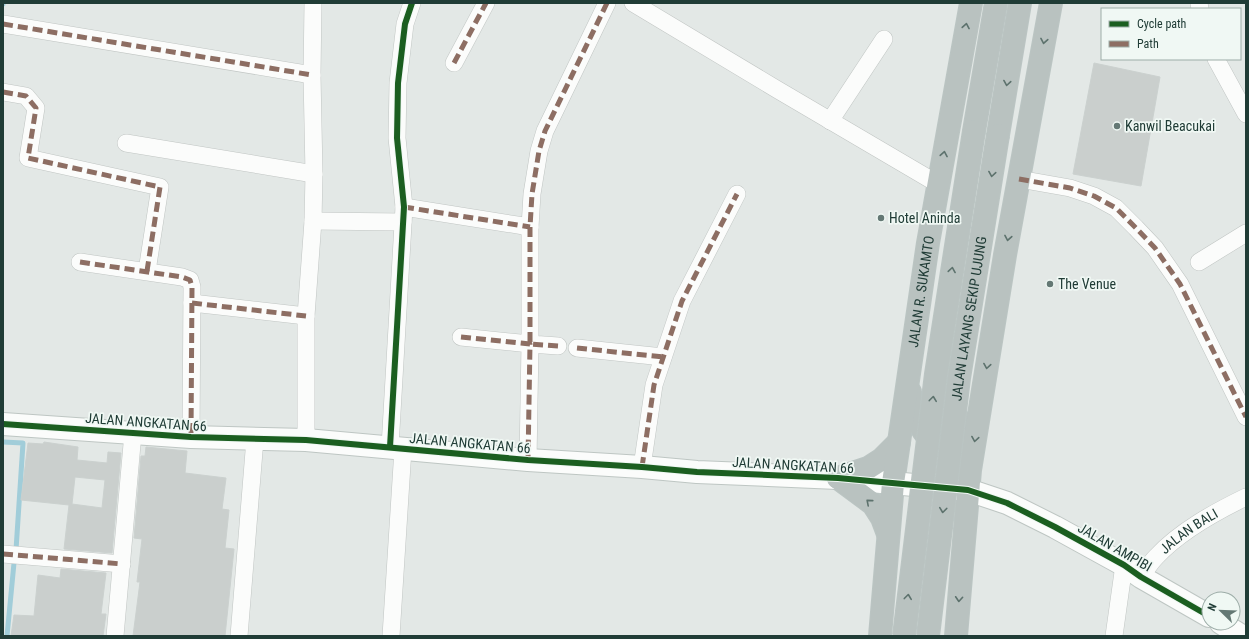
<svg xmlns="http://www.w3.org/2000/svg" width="1249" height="639" viewBox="0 0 1249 639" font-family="'Roboto Condensed',sans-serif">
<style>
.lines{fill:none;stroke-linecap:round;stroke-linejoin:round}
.stream{stroke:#a1cdd9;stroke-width:5}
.building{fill:#cacfcd;stroke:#cbd1cf;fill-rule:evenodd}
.street-casing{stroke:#c0c5c3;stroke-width:18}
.secondary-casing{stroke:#bec6c3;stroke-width:24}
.highway-casing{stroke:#bbc5c3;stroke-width:24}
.street{stroke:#fbfcfb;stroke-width:17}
.secondary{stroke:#fbfcfb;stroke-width:22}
.highway{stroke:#b9c2c0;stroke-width:22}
.highway-bridge-casing{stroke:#bbc5c3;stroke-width:24;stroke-linecap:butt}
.highway-bridge{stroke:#b9c2c0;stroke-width:22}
.quiet{stroke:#8d6e63;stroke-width:5;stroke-dasharray:10 5;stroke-linecap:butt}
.cycleway-casing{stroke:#f0f8f4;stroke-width:8}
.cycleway{stroke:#1b5e20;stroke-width:6}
.oneway{stroke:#5d726d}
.poi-dot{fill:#647874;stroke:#f0f8f4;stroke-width:1.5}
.labels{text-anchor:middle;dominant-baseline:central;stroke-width:3.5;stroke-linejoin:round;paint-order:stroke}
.poi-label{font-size:14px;fill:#203c36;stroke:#f0f8f4;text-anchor:start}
.street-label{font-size:14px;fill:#203c36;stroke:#f0f8f4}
</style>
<rect width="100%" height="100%" fill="#e3e8e6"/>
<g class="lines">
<g class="stream">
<polyline points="3,4 3,3"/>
<polyline points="3,442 23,443 16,550"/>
<polyline points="7,636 14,563"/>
</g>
</g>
<g class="building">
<polygon points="1094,63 1160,77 1141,186 1073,174"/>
<path d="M44,442L78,447L77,460L107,463L108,452L121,453L112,553L64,549L69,505L21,500L28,443L43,444ZM75,477L105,480L102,508L72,504Z"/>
<polygon points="146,447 187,451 185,473 226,478 222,509 229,510 225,548 234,549 225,636 133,636 140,582 137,582 142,539 134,538 141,456 145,456"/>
<polygon points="61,569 106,573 101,614 106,614 103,636 11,636 14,615 34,616 38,575 60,578"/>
</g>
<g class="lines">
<defs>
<g id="street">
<polyline points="633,3 778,90 938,184"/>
<polyline points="1199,3 1200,9"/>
<polyline points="3,24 312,75"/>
<polyline points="1216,59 1246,114"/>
<polyline points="454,63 486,3"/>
<polyline points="3,92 26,96 36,108 28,158 160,187 147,271"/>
<polyline points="830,121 884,39"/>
<polyline points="126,143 314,174"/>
<polyline points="1019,179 1070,188 1094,196 1116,208 1136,228 1155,248 1180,284 1246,417"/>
<polyline points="404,207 530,227"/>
<polyline points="313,221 403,222"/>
<polyline points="80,262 182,277 190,280 192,287 191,437"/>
<polyline points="1199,262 1246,233"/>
<polyline points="192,303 306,316"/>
<polyline points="461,337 530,344 528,460"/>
<polyline points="558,346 530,344 530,227 532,194 539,151 545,131 607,3"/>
<polyline points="577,348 663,357"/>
<polyline points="306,440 306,316 313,221 314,174 312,75 313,3"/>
<polyline points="390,447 404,207 397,138 398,83 405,24 412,3"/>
<polyline points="642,467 654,385 682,301 737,194"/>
<polyline points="3,554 122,564"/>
<path id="s1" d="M1141,577C1146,570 1150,563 1156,557C1180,531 1215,512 1246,497"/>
<polyline points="115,636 133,433"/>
<polyline points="239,636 255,439"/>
<polyline points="391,636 403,449"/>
<polyline points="1114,636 1124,565"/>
</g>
<g id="secondary">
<polyline points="3,424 191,437 306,440 528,460 642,467 697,472 838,478 968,490 1007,503 1055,527 1124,565 1141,577 1209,616"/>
<polyline points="1221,623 1242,636"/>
</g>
<g id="highway">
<polyline points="974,131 996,3"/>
<polyline points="998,135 1020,3"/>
<path d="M910,392L911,408L924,432L940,439C949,436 959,430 965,423"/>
<polyline points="838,478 873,504 882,518 888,534"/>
<polyline points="838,478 868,468 882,459 899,442"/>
<path id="s2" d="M880,636L893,483L899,442L928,243L971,3"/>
<polyline points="956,636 970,470 1005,255 1051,3"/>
</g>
</defs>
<use href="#street" class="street-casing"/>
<use href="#secondary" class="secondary-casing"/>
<use href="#highway" class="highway-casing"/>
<use href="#street" class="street"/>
<use href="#secondary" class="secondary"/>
<use href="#highway" class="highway"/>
<defs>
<g id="highway-bridge">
<polyline points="904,636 936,374 974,131"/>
<path id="s3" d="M928,636L959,378L998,135"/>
</g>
</defs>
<use href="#highway-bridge" class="highway-bridge-casing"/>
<use href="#highway-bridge" class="highway-bridge"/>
<g class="quiet">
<polyline points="3,24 312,75"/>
<polyline points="454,63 486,3"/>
<polyline points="3,92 26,96 36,108 28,158 160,187 147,271"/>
<polyline points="1019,179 1070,188 1094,196 1116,208 1136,228 1155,248 1180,284 1246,417"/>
<polyline points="404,207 530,227"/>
<polyline points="80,262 182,277 190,280 192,287 191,437"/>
<polyline points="192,303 306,316"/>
<polyline points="461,337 530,344 528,460"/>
<polyline points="558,346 530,344 530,227 532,194 539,151 545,131 607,3"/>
<polyline points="577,348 663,357"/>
<polyline points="642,467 654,385 682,301 737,194"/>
<polyline points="3,554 122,564"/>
</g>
<defs>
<g id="cycleway">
<polyline points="3,424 191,437 306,440 528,460 642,467 697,472 838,478 968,490 1007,503 1055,527 1124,565 1141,577 1209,616"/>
<polyline points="390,447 404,207 397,138 398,83 405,24 412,3"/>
</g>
</defs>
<use href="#cycleway" class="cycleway-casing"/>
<use href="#cycleway" class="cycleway"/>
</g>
<defs><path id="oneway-chevron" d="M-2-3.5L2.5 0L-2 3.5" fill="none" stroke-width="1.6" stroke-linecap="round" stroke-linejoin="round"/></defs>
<g class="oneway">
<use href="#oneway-chevron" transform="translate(966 26) rotate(-80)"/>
<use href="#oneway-chevron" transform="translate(1044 41) rotate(100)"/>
<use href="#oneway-chevron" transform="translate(1007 83) rotate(99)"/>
<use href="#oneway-chevron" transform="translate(944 154) rotate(-80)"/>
<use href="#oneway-chevron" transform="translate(992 174) rotate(99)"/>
<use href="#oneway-chevron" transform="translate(1008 238) rotate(100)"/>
<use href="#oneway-chevron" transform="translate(952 270) rotate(-81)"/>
<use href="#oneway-chevron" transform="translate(987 366) rotate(99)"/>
<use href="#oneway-chevron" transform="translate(933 399) rotate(-83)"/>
<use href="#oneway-chevron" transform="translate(975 439) rotate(99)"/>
<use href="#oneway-chevron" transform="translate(869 502) rotate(-139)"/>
<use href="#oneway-chevron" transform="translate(943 510) rotate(97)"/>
<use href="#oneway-chevron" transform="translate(908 597) rotate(-83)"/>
<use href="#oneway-chevron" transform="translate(959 599) rotate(94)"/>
</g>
<g class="poi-dot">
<circle cx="1117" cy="126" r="4"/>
<circle cx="881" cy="218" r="4"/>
<circle cx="1050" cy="284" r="4"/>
</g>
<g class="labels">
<g class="poi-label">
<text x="1125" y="126">Kanwil Beacukai</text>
<text x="889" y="218">Hotel Aninda</text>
<text x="1058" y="284">The Venue</text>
</g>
<g class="street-label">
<text stroke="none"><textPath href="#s2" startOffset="347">JALAN R. SUKAMTO</textPath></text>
<text stroke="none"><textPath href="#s3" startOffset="320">JALAN LAYANG SEKIP UJUNG</textPath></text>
<text transform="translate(146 422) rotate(4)">JALAN ANGKATAN 66</text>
<text transform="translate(470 443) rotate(5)">JALAN ANGKATAN 66</text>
<text transform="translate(793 465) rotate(3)">JALAN ANGKATAN 66</text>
<text stroke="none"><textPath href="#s1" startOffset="67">JALAN BALI</textPath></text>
<text transform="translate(1115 547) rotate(30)">JALAN AMPIBI</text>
</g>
</g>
<rect width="1249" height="639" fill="none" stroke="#203c36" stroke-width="8"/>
<rect x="1101" y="8" width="140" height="52" fill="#f0f8f4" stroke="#9dada8"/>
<rect x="1109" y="21" width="20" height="6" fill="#1b5e20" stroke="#9dada8"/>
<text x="1137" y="28" font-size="12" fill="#203c36">Cycle path</text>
<rect x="1109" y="41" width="20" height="6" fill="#8d6e63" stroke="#9dada8"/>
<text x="1137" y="48" font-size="12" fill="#203c36">Path</text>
<g transform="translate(1221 611) rotate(293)"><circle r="19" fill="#f0f8f4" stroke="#9dada8"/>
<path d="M0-3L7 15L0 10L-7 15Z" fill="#647874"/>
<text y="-6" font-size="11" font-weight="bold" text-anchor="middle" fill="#203c36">N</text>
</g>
</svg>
